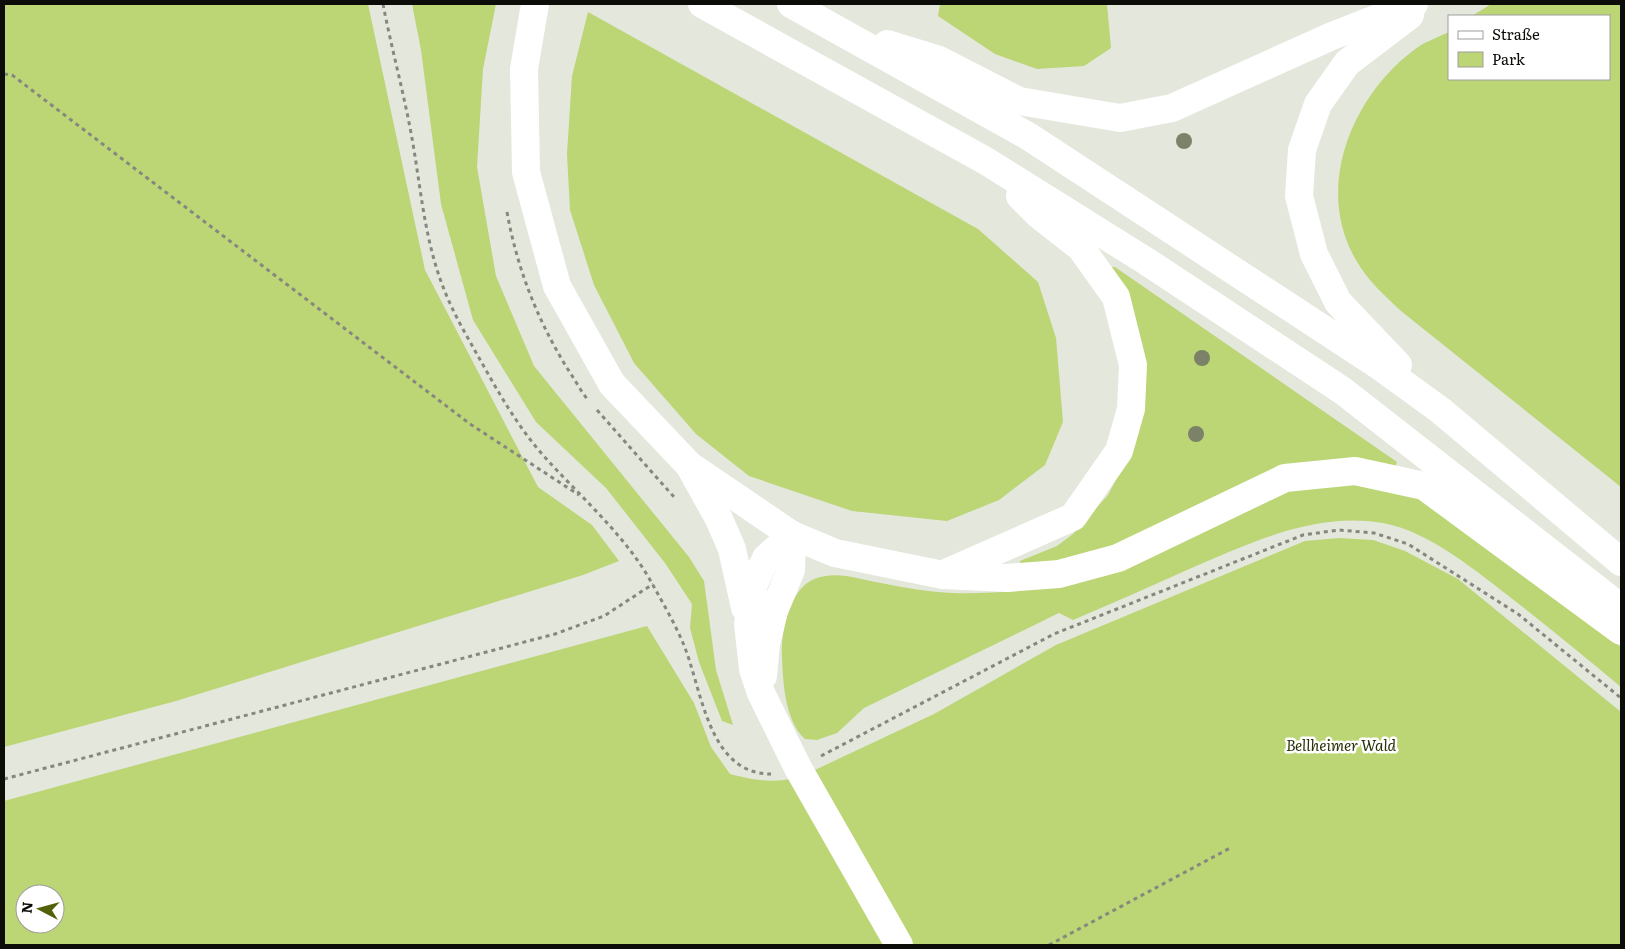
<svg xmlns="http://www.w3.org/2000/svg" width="1625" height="949" viewBox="0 0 1625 949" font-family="Literata,serif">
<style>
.green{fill:#bcd575;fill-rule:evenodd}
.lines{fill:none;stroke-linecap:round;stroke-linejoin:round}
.path{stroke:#868880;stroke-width:3;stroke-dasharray:4 4;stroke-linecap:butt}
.minor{stroke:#fff;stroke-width:28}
.major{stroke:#fff;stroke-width:28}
.highway{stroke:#fff;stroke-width:28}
.tree{fill:#7c8267}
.labels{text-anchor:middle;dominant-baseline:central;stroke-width:5;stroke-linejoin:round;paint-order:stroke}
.park-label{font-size:15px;font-style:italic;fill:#273007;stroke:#fff}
</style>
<rect width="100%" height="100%" fill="#e4e7dc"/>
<g class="green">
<polygon points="4,4 368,4 425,270 538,487 592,525 619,561 583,575 176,701 4,747"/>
<polygon points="412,4 496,4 483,69 477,167 496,276 534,366 689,557 704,581 716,670 733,725 722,721 699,662 690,628 692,604 665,563 606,488 536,422 473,320 441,204 421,50"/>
<polygon points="940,4 1107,4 1111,48 1084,66 1037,69 995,54 938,16"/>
<path d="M1491,4H1621V487L1401,311C1385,296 1367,280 1356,260C1313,187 1353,93 1418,47C1427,41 1439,37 1449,32V79H1609V16H1472Z"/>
<polygon points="588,12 978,229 1038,282 1056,338 1063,422 1045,465 999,500 947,521 852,511 749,476 696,434 634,363 594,285 570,210 567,154 572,76"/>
<polygon points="1108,267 1115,267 1397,462 1395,467 1359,461 1129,543 1021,570 1020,561 1057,546 1073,534 1108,495 1129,455 1135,432"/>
<path d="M1347,480L1419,496L1503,551L1621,647V687C1586,658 1551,629 1515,601C1479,573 1429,531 1383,523C1314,511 1248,544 1187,570C1149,587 1111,604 1073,620L1059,613L864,708L837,733L817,740L805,739C785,721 783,683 782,657C781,632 788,591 814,579C836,570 859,579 881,583C904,588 930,592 953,593C986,594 1019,591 1052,587L1283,490Z"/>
<path d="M1339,538L1373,540L1405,551L1458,579L1621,712V945H4V801L647,626L694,703L711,747L730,774C758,781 774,784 802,776L934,714L1056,645L1305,541ZM25,894H55V924H25Z"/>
</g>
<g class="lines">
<g class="path">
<path d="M383,4C392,51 405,97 413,144C421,191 425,239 442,284C451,309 465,333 478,356C497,390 516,424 542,454C580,497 627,536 654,587C664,605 675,624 683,643C702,687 707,774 771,774"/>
<polyline points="4,74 12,75 470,424 579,495"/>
<path d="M507,212C517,268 537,319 567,368C574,378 580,390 588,400"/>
<polyline points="597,410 674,497"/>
<polyline points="821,756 1054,634 1303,535 1339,530 1374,533 1408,544 1518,614 1621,698"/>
<polyline points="4,779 555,634 604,616 653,584"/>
<polyline points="1049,945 1232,847"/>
</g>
<g class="minor">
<polyline points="689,465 719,519 732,549 745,608"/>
<polyline points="792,535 766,558 754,584 748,624 753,669 761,693 798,768 899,945"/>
<polyline points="763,676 766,644 774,611 791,570 792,535"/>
</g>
<polyline class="major" points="535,4 524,69 526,172 557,286 612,384 689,465 792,535"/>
<g class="highway">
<polyline points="702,4 986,161 1146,261 1343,391 1621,608"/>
<polyline points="791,4 1028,136 1378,365 1440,410 1621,562"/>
<polyline points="887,44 939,60 1019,101 1120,118 1172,108 1332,36 1414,4"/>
<polyline points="1398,365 1338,302 1314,254 1299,196 1302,150 1318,104 1347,63 1410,15"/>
<polyline points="792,535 835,553 943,575 1007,578 1059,574 1118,558 1285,478 1355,471 1424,486 1621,631"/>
<polyline points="948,572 1073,517 1119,451 1131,409 1133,365 1116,297 1081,248 1039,215 1020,196"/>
</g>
</g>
<g class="tree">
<circle cx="1184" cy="141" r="8"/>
<circle cx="1202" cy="358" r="8"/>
<circle cx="1196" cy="434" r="8"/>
</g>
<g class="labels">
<g class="park-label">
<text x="1341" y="744">Bellheimer Wald</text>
</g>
</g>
<rect width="1625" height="949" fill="none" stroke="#0c0d09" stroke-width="10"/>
<rect x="1448" y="15" width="162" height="65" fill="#ffffff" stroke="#9e9e9d"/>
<rect x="1458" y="31" width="25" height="8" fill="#ffffff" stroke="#9e9e9d"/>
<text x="1492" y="40" font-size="15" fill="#0c0d09">Straße</text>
<rect x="1458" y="52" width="25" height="15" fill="#bcd575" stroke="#9e9e9d"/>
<text x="1492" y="65" font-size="15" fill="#0c0d09">Park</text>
<g transform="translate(40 909) rotate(276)"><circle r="24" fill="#ffffff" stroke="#9e9e9d"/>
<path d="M0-4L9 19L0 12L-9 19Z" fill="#516209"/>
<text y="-8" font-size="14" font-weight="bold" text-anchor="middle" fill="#0c0d09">N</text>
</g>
</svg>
